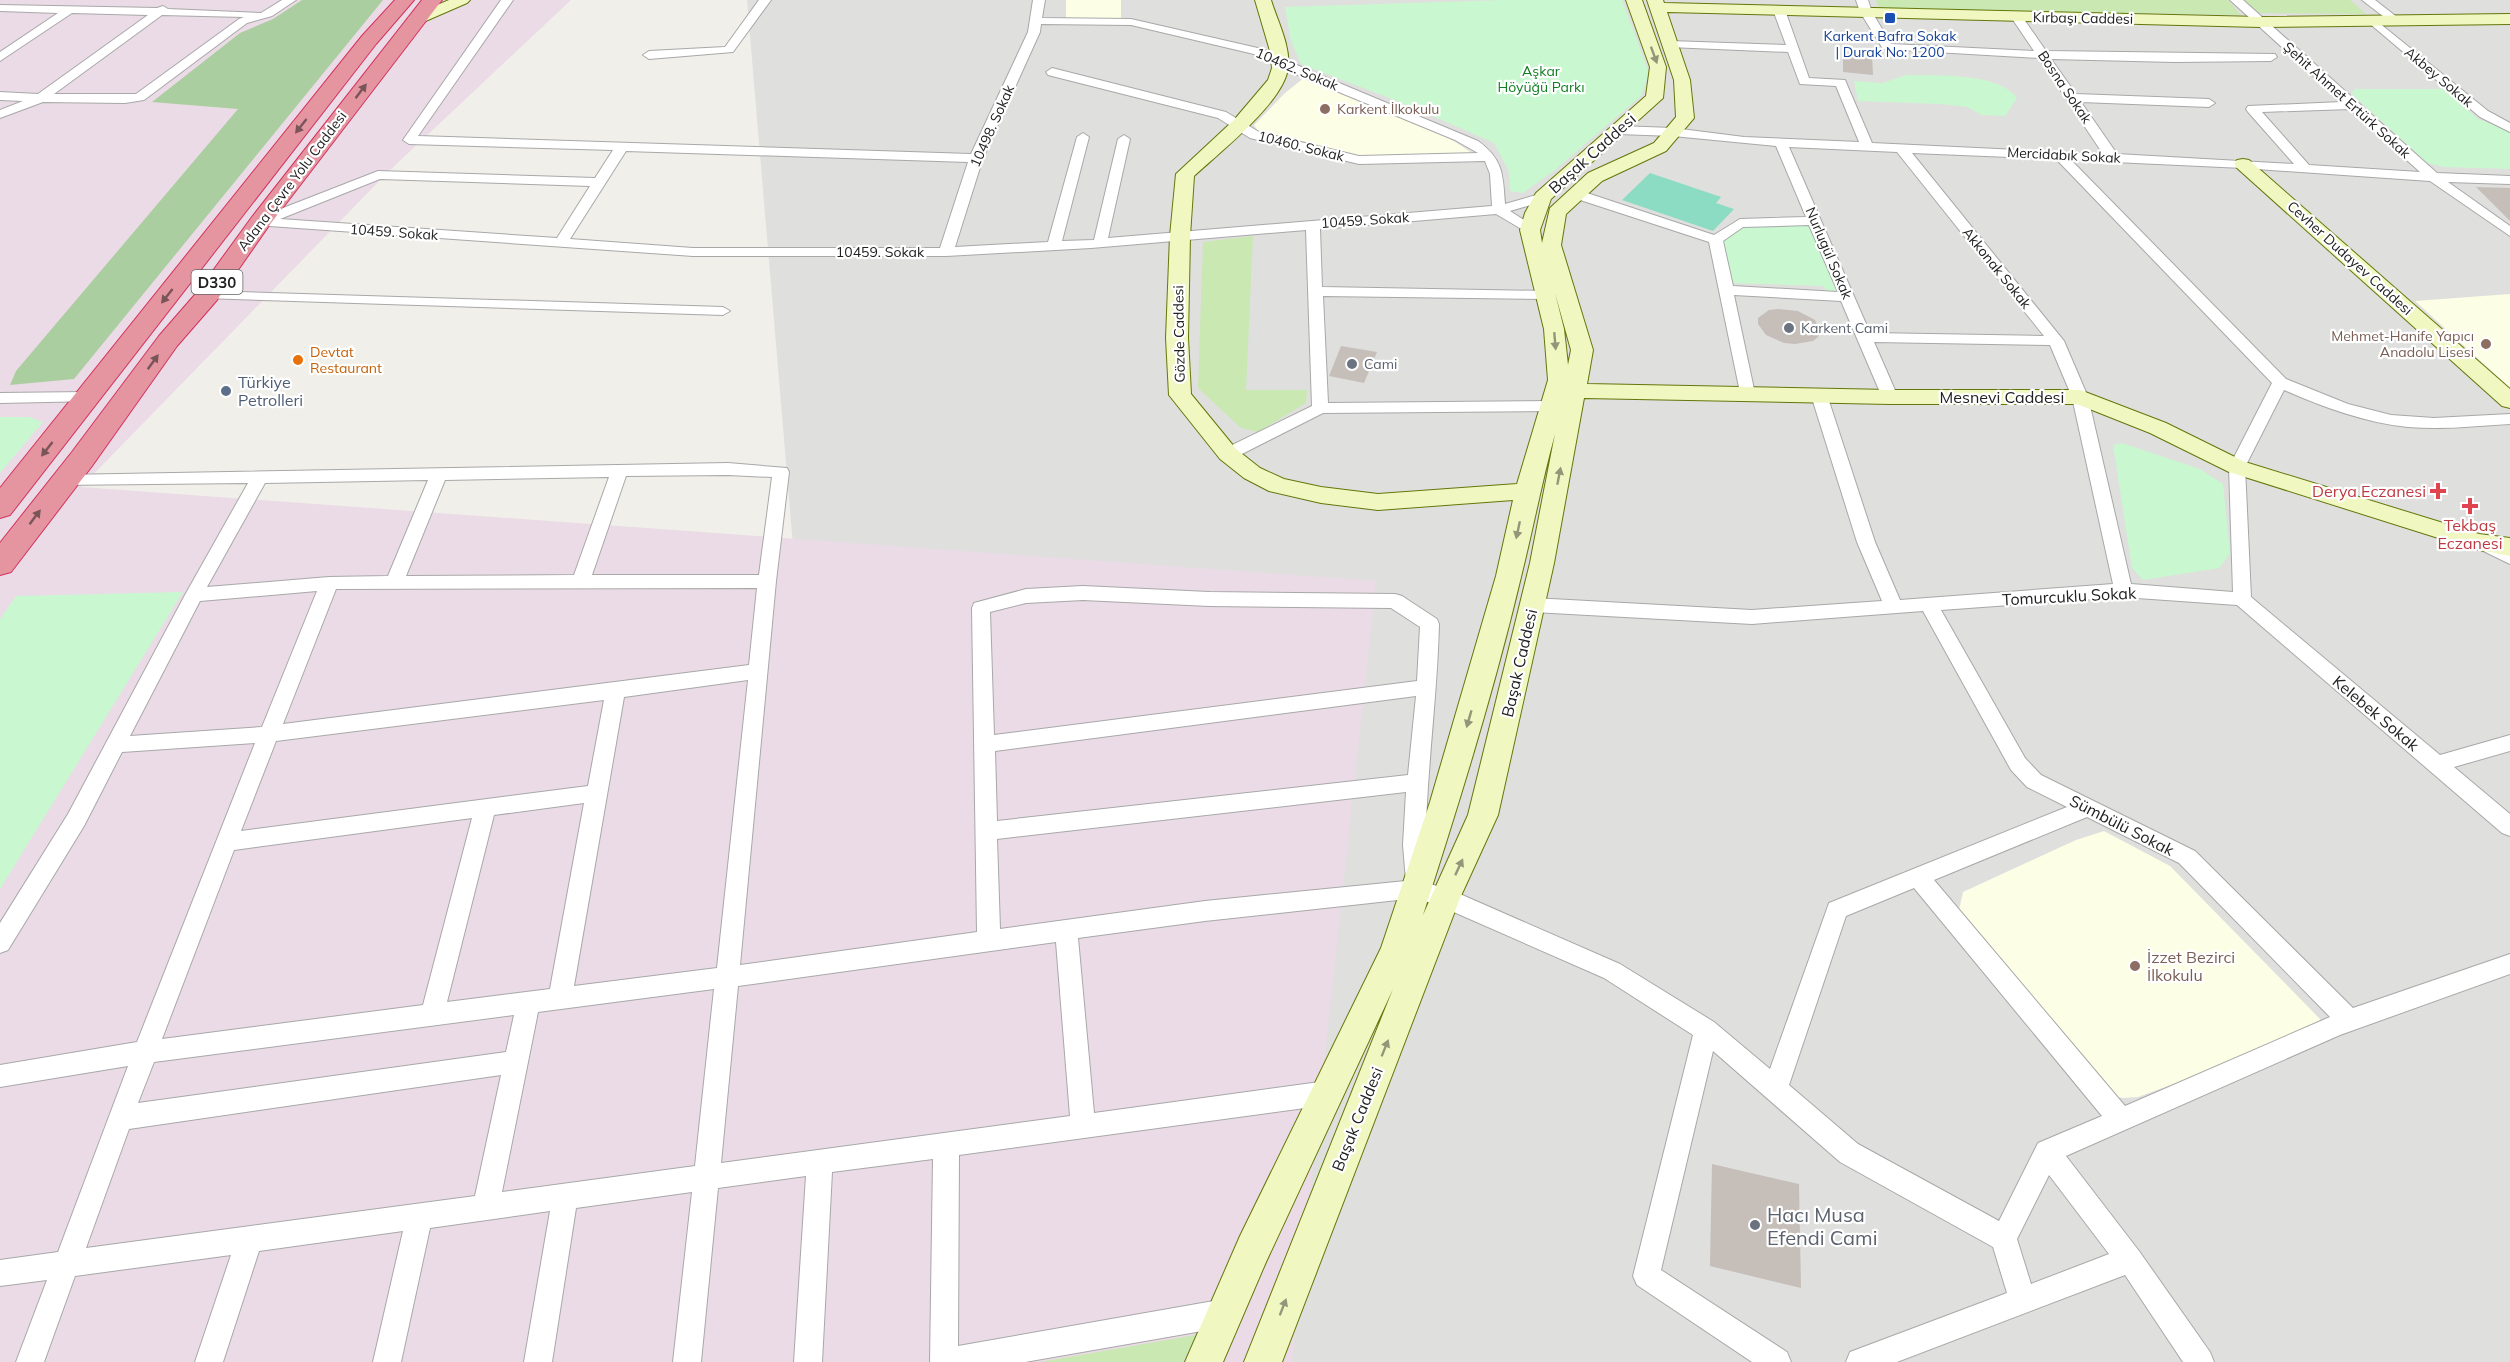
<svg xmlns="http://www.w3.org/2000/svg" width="2510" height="1362" viewBox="0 0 2510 1362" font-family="Mulish,sans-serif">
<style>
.residential{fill:#dfdfde}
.industrial{fill:#eadbe6}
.education{fill:#fcfee5}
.grass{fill:#c9e8b2}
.forest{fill:#aace9f}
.park{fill:#c9f8d0}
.pitch{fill:#8bdcc2}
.building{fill:#c6beb8}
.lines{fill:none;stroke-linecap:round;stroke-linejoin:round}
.street-casing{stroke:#a8a8a8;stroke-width:2}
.secondary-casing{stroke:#64770a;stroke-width:2}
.highway-casing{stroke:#d4315f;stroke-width:2}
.street{fill:#fff;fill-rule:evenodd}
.secondary{fill:#f1f7c1;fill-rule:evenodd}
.highway{fill:#e4959f;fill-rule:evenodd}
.oneway{fill:#939779}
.oneway2{fill:#79555a}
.transit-dot{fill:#1a4fb4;stroke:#fff;stroke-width:2}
.education-dot{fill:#8d6e63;stroke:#fff;stroke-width:2}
.worship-dot{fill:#6b7280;stroke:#fff;stroke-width:2}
.food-dot{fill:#e8710a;stroke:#fff;stroke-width:2}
.service-dot{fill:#5c6f8a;stroke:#fff;stroke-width:2}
.health-dot{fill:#e0444e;stroke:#fff;stroke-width:2}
.labels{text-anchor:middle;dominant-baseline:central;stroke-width:4.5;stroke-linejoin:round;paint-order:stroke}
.far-street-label{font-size:14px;fill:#212121;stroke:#fff}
.far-transit-label{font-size:14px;fill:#164399;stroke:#fff}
.far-park-label{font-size:14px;fill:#117e21;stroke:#fff}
.far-education-label{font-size:14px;fill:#785e54;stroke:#fff;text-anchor:start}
.far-worship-label{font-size:14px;fill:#5b616d;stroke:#fff;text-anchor:start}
.far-food-label{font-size:14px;fill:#c56008;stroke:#fff;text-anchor:start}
.shield{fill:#fff;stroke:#646464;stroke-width:1.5}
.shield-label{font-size:15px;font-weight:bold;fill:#212121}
.street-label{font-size:16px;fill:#212121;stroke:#fff}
.service-label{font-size:16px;fill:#4e5e75;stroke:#fff;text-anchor:start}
.health-label{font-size:16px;fill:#be3a42;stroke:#fff;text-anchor:end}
.education-label{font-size:16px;fill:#785e54;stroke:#fff;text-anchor:start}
.near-worship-label{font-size:20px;fill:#5b616d;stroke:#fff;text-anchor:start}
</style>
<rect width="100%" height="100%" fill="#f1efe9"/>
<polygon class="residential" points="747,0 2510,0 2510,1362 462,1362 853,1257"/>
<polygon class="industrial" points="0,0 571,0 388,172 81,487 1376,581 1292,1362 0,1362"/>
<g class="education">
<rect x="1066" y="0" width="55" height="19"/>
<polygon points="1305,77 1449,138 1472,153 1363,157 1258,131 1254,125 1285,93"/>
<polygon points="2510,294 2510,388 2415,301"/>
<polygon points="2104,831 2170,866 2320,1019 2321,1030 2138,1097 2123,1098 2114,1096 1958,914 1963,892 2076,840"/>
</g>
<g class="grass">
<polygon points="1876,0 2228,0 2241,15 1879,9"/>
<polygon points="2244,0 2350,0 2366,14 2258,13"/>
<polygon points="1253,236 1246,390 1307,390 1306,403 1258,432 1241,428 1198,388 1203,242"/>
<polygon points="1196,1335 1183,1362 1040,1362 1195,1335"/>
</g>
<polygon class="forest" points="302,0 383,0 74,379 10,385 16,371 238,109 152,102 240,33 273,19"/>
<g class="park">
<polygon points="1504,0 1622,0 1649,73 1641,96 1555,170 1523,193 1510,191 1509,171 1494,143 1410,106 1301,64 1291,41 1285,7"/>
<path d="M1906,75C1935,76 1999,72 2017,98L2005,116L1982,115L1967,107L1941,104L1858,101L1854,81L1883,83Z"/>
<polygon points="2355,89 2444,89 2478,119 2510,131 2510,169 2444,167 2427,163 2351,93"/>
<polygon points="1811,225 1840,293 1828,293 1823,286 1731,283 1722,243 1741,226"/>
<polygon points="0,417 29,417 43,422 0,473"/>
<polygon points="2122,443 2200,469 2223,484 2230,554 2219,568 2143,580 2132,568 2113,445"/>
<polygon points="183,592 0,889 0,619 16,596"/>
</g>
<polygon class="pitch" points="1650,173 1721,197 1716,203 1734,209 1713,231 1622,200"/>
<g class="building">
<polygon points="1843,52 1872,55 1873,75 1843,72"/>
<polygon points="2476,187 2510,188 2510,221"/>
<polygon points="1778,309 1798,311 1815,320 1820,332 1818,337 1813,341 1795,344 1784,343 1766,335 1758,324 1758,318 1769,310"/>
<polygon points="1341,346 1377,352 1364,383 1329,376"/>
<polygon points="1712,1164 1799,1184 1801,1288 1710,1266"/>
</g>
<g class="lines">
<defs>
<g id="street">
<path d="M282,0H296L272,16L247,23L144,100L125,103L43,102L0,118V110L23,101L0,100V92L38,94L148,15L72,13L0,61V52L58,13L0,11V5L157,8L163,6L168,9L261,13ZM162,15L244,17L239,19L136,94H54Z"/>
<path d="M501,0H513L418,136L971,154L1028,32L1033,0H1045L1042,18L1131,19L1262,49L1308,70L1478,141C1503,159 1503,174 1505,204L1543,193L1550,197L1548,200L1510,211L1535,227L1537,230L1535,233L1530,234L1496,214L1320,229L1322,287L1545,291L1552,295L1545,299L1323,296L1328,403L1552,401L1560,406L1552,411L1323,413L1234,458H1222L1220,454L1222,450L1312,406L1306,230L1091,248L946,256H693L255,225L253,222L255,219L378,171L595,178L613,150L409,144L403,140ZM1041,24L1131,25L1254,54L1300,76L1455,140L1478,153L1359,156L1259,132L1226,112L1052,68L1046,72L1048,75L1218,118L1250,138L1359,164L1485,161L1490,174L1492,206L1108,238L1130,139L1124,135L1118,139L1094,240L1062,241L1089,137L1083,133L1077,137L1048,242L955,247L983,158L1040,32ZM626,151L968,162L940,248H693L570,239ZM380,179L590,186L557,238L280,219Z"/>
<polygon points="759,0 771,0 733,52 649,59 643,55 649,51 725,47"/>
<path d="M1856,0H1868L1872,12L1891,44L2034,51L2011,17L2017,14L2021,15L2046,51L2275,54L2277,57L2271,61L2175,62L2051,59L2076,94L2209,99L2215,103L2209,107L2081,102L2117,154L2294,164L2248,112L2246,109L2248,106L2342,102L2230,0H2243L2437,173L2510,176V184L2448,182L2510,226V236L2430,181L2243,168L2071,160L2286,379L2348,404L2391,415L2434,418L2510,414V424C2476,426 2442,430 2408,427C2365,423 2323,407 2284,390L2245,467L2251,597L2440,755L2510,735V751L2454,767L2510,814V836L2502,833L2237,605L2123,597L1941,610L2025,758L2041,775L2195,851L2353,1008L2510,954V974L2340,1035L2066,1156L2139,1251L2210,1352L2214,1362H2183L2125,1275L1897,1362H1846L1850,1352L2007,1293L1993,1247L1840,1162L1713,1051L1661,1270L1787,1352L1791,1362H1752L1637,1285L1633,1276L1693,1035L1604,978L1440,906L1416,898L1205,921L1078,938L1094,1113L1327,1081L1336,1085L1339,1093L1336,1101L1327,1105L959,1155L958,1346L1225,1299L1235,1303L1239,1313L1235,1323L1225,1327L1025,1362H930L933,1159L832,1172L822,1362H794L806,1176L718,1188L701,1362H673L692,1192L576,1208L552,1362H524L550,1211L430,1228L401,1362H373L403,1231L259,1251L223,1362H195L231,1255L75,1276L44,1362H16L47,1280L0,1286V1260L58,1252L128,1066L0,1087V1065L137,1042L255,743L122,752L84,826L8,950L0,953V923L68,814L185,595L248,483L57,485L54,481L57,477L63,475L728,463L787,468L789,472L776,581L740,965L977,932L972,608L974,603L1026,589L1083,586L1209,592L1395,594L1402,596L1437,619L1439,624C1437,709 1423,792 1426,877L1424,882L1453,891L1620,964L1714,1022L1770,1069L1829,903L2067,807L2027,787L2011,770L1923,611L1752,624L1533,612L1526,610L1524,605L1526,600L1533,598L1752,610L1882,601L1857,542L1811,395L1819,390L1827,395L1875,542L1900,600L2113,584L2072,397L2050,345L1874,342L1898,397L1890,402L1882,397L1841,301L1734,295L1755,394L1747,399L1741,397L1709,242L1571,197L1569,194L1571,191H1581L1714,235L1740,219L1806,217L1776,146L1673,136L1618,134L1612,130L1618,126L1673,128L1744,137L1859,142L1836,86L1800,84L1788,52L1669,47L1663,44L1669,41L1786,45L1773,10L1779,7L1785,10L1809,78L1845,80L1872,143L2103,154L2039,58L1883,49L1860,12ZM2350,109L2420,172L2309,165L2262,112ZM1789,147L1897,152L2044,336L1870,333ZM1912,153L2056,159L2272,383L2229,467L2233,592L2131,584L2088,397L2064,341ZM1809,225L1838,292L1733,286L1723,241L1743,227ZM728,475L772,477L759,575H592L626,476ZM609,477L574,575L406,576L445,480ZM428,480L388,576L329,577L207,587L265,483ZM757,588L749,665L283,724L336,589ZM317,591L262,727L130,736L200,601ZM1083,600L1209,606L1391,608L1420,627L1417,681L994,735L990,612L1026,603ZM748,680L717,968L574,986L624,697ZM1416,696L1408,775L997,821L995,751ZM604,700L588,786L241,831L276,741ZM1406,792L1403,845L1406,881L1205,901L1000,929L997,839ZM584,803L550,989L447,1002L494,815ZM2087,817L2179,863L2330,1017L2125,1106L1934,880ZM472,818L423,1005L162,1039L234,850ZM1914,888L2102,1116L2038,1143L1999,1221L1858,1144L1789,1085L1846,916ZM1056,942L1070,1116L721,1163L738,986ZM714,989L695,1166L502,1192L538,1012ZM514,1015L506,1052L138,1103L154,1062ZM501,1075L475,1196L86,1248L129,1129ZM2049,1175L2109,1254L2031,1284L2017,1239Z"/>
<polygon points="2362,0 2375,0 2402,21 2400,23 2392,23"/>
<polygon points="2373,18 2488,111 2510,123 2510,132 2480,117 2369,23 2369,19"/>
<polygon points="208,291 723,307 730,311 723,315 203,298 201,295"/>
<polygon points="88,392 96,397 94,401 0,403 0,393"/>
<polygon points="2481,537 2510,550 2510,564 2475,547 2472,543 2475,539"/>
</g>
<g id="secondary">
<polygon points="449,0 470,0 467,3 421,23 409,23 407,20 409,17"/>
<path d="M1255,0H1271C1277,20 1291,46 1288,68C1284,102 1219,153 1194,176L1190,236L1188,338L1191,394L1236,449L1260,468L1284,479L1321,487L1378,494L1517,484L1548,380L1544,329L1520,230L1525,213L1536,193L1646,96L1650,67L1626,0H1642L1666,67L1663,98L1551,199L1540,230L1542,243L1550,208L1588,173L1654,143L1676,117L1674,80L1647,0H1663L1664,3L2260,17L2510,14V24L2260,27L1667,12L1690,80L1694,118L1666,151L1602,181L1566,214L1561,245L1593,350L1587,384L1890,390H2080L2166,423L2245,462L2479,534L2510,538V556L2470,548L2229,472L2150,433L2077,404H1890L1584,398L1554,563L1498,815L1460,898L1282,1362H1244L1393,989L1266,1262L1223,1362H1185L1240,1236L1381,948L1430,802L1496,576L1513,500L1378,510L1321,503L1269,491L1244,478L1220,459L1169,395L1166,338L1170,236L1176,174L1234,120L1268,80L1272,68L1270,51ZM1555,293L1571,350L1568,365L1564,329ZM1555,434L1530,563L1468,815L1423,915C1459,803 1494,691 1521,577C1533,529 1542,481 1555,434Z"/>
<polygon points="2243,159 2249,160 2510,389 2510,408 2502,406 2237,168 2234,164 2237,160"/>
</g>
<g id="highway">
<polygon points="395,0 414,0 376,44 10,515 0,518 0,488 362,36"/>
<polygon points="422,0 442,0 268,227 217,300 177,346 92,466 11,572 0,575 0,543 72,452 159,336 199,290 252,217"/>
</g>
</defs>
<use href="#street" class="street-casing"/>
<use href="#secondary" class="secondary-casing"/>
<use href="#highway" class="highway-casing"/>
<use href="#street" class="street"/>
<use href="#secondary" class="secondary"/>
<use href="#highway" class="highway"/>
</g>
<defs><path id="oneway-solid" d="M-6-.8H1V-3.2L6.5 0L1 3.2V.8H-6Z" transform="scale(1.5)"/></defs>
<g class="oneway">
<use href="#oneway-solid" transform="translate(1654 55) rotate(70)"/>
<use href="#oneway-solid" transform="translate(1555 341) rotate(85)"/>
<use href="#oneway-solid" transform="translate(1559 476) rotate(-79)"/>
<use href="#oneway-solid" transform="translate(1518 530) rotate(102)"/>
<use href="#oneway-solid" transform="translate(1469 719) rotate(106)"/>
<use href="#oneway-solid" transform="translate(1459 867) rotate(-65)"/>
<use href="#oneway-solid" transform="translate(1385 1048) rotate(-68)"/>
<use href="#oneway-solid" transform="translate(1283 1307) rotate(-69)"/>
</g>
<g class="oneway2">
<use href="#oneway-solid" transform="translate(361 91) rotate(-53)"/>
<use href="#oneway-solid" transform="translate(301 126) rotate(128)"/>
<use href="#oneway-solid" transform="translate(167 296) rotate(128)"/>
<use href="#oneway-solid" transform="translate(153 362) rotate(-54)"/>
<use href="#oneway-solid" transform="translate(47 449) rotate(128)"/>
<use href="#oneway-solid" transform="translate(35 517) rotate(-53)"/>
</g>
<rect class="transit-dot" x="1884" y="12" width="12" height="12" rx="3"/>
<g class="education-dot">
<circle cx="1325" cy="109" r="6"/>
<circle cx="2486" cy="344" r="6"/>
<circle cx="2135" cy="966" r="6"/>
</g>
<g class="worship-dot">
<circle cx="1789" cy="328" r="6"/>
<circle cx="1352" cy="364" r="6"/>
<circle cx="1755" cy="1225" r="6"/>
</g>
<circle class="food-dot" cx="298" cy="360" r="6"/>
<circle class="service-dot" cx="226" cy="391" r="6"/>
<g class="health-dot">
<path d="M2435 482h6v6h6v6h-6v6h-6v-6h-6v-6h6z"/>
<path d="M2467 497h6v6h6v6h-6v6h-6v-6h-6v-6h6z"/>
</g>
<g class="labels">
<g class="far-street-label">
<text transform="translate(2083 18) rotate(1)">Kırbaşı Caddesi</text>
<text transform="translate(1297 69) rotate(23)">10462. Sokak</text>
<text transform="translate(2439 77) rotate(40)">Akbey Sokak</text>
<text transform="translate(2065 87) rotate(56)">Bosna Sokak</text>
<text transform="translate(2347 100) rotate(42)">Şehit Ahmet Ertürk Sokak</text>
<text transform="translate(992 126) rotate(-66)">10498. Sokak</text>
<text transform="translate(1301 146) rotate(14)">10460. Sokak</text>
<text transform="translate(2064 155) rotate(3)">Mercidabık Sokak</text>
<text transform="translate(292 181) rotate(-53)">Adana Çevre Yolu Caddesi</text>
<text transform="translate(1365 220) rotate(-4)">10459. Sokak</text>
<text transform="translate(394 232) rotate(4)">10459. Sokak</text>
<text x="880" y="252">10459. Sokak</text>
<text transform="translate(1829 253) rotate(67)">Nurlugül Sokak</text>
<text transform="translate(2350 258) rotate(42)">Cevher Dudayev Caddesi</text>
<text transform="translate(1997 268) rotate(51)">Akkonak Sokak</text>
<text transform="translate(1179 334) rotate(-91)">Gözde Caddesi</text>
</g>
<g class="far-transit-label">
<text x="1890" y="36">Karkent Bafra Sokak<tspan x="1890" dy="16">| Durak No: 1200</tspan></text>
</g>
<g class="far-park-label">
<text x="1541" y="71">Aşkar<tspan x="1541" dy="16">Höyüğü Parkı</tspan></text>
</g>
<g class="far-education-label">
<text x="1337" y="109">Karkent İlkokulu</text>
<text x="2474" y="336" text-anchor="end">Mehmet-Hanife Yapıcı<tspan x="2474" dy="16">Anadolu Lisesi</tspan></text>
</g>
<g class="far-worship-label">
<text x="1801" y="328">Karkent Cami</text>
<text x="1364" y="364">Cami</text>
</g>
<g class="far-food-label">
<text x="310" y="352">Devtat<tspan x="310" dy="16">Restaurant</tspan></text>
</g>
<rect class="shield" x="191.5" y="270" width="51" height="24" rx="4.5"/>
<g class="shield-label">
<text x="217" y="282">D330</text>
</g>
<g class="street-label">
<text transform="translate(1592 153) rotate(-42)">Başak Caddesi</text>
<text x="2002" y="397">Mesnevi Caddesi</text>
<text transform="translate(2069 596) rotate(-3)">Tomurcuklu Sokak</text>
<text transform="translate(1519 663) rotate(-77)">Başak Caddesi</text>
<text transform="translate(2376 713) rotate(40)">Kelebek Sokak</text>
<text transform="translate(2122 825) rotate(27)">Sümbülü Sokak</text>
<text transform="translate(1357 1119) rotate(-68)">Başak Caddesi</text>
</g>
<g class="service-label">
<text x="238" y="382">Türkiye<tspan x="238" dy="18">Petrolleri</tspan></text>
</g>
<g class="health-label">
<text x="2426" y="491">Derya Eczanesi</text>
<text x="2470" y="525" text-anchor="middle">Tekbaş<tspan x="2470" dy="18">Eczanesi</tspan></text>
</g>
<g class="education-label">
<text x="2147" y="957">İzzet Bezirci<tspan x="2147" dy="18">İlkokulu</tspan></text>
</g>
<g class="near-worship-label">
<text x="1767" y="1214">Hacı Musa<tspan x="1767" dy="23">Efendi Cami</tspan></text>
</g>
</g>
</svg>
